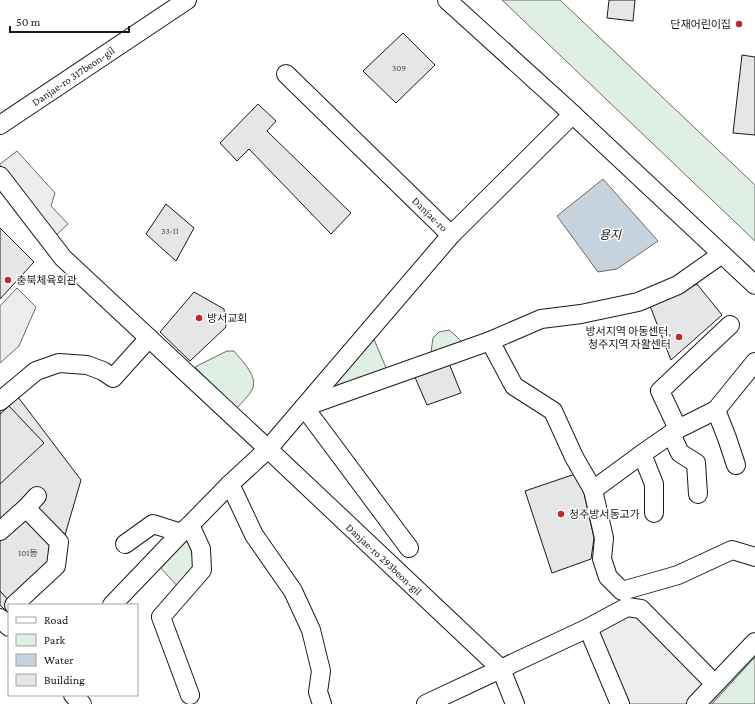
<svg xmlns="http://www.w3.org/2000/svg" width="755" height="704" viewBox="0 0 755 704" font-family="'Crimson Pro','Noto Sans KR',serif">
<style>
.green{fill:#e0efe3;stroke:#6a6a6a}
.parking{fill:#ededed;stroke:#6a6a6a}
.water{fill:#c6d2dc;stroke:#6a6a6a}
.building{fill:#e6e6e6;stroke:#1a1a1a}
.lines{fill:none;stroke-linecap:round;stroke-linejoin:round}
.minor-casing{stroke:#1a1a1a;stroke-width:20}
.minor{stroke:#fff;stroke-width:18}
.poi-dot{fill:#c62828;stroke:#fff;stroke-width:1.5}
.labels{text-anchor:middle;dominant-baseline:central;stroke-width:3;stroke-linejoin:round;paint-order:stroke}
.number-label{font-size:9px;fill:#4d4d4d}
.poi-label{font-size:11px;fill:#1a1a1a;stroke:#fff;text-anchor:start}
.street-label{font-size:11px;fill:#1a1a1a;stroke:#fff}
.water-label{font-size:12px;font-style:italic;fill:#1a1a1a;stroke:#fff}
</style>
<rect width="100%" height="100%" fill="#fff"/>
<g class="green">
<polygon points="502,0 560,0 755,185 755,241"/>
<polygon points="449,330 456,336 465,345 460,345 431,352 433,338 439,332"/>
<polygon points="373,337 387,370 320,397"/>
<path d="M227,351H234C242,361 259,377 252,390C248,397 242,402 237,408L195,367Z"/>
<polygon points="183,538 190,544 195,570 179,588 159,566"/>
<polygon points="755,655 755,704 709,704"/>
</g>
<g class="parking">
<polygon points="17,151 55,193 51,206 68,224 54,237 0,182 0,164"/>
<polygon points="17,288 36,307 19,346 0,363 0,306"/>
<polygon points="626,616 638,616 704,685 686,704 627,704 598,632"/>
</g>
<g class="water">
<polygon points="603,179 658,241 617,269 598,272 557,216"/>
<polygon points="755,655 755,657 712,704 709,704"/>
</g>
<g class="building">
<polygon points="609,0 635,0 633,21 607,18"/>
<polygon points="403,33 435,65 396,103 363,71"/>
<polygon points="742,55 755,57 755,135 733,133"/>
<polygon points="258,104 276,121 267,131 351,213 331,234 249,149 237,161 220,143"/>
<polygon points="166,204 194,228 176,261 146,234"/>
<polygon points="0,228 34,262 0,299"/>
<polygon points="697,284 722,315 671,360 650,306"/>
<polygon points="194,292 224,309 226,327 190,361 160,332"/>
<polygon points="448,361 461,393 427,405 414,375"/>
<polygon points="18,397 81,480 56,566 7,612 0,605 0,409"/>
<polygon points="9,406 44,443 0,484 0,414"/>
<polygon points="575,474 583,489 594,538 591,559 552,573 525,491"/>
<polygon points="26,511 57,542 55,564 12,604 0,591 0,534"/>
</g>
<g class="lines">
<defs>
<g id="minor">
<polyline points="447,0 566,108 755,285"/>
<polyline points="286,74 451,235"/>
<polyline points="0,125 187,0"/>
<polyline points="0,176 63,258 268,449 451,235 573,114"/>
<polyline points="490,341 514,386 553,411 574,457 593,490"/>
<polyline points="755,362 716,410 678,429 642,454 593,490 604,538 602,559 608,577 622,591 678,575 732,550 755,557"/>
<polyline points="0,401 36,371 59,363 87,365 103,371 113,378 149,338"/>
<polyline points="716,410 727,438 736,465"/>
<polyline points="678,429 660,391 730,325"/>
<polyline points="671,434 680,453 696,463 698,494"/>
<polyline points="642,454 654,484 654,513"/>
<polyline points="230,484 254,535 293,591 311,630 321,671 318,692 322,704"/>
<polyline points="0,531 26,508 37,496"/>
<polyline points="125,544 153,524 181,533"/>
<polyline points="409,548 304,407 490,341 541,319 581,314 638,302 678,285 722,254"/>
<polyline points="14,605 56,566 59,542 26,508"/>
<polyline points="112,605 181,533 190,525 230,484 268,449 501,669 515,704"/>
<polyline points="0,618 9,627"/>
<polyline points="588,628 620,704"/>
<polyline points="73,695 82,704"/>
<polyline points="190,695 161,617 202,570 201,549 190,525"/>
<polyline points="426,704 588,628 627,607 641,609 715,684"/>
<polyline points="696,704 755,642"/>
</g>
</defs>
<use href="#minor" class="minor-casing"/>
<use href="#minor" class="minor"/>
</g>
<g class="poi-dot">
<circle cx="739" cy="24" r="4"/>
<circle cx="8" cy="280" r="4"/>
<circle cx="199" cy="318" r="4"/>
<circle cx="679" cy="337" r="4"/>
<circle cx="561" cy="514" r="4"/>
</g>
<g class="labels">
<g class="number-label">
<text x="399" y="68">309</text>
<text x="170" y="231">33-11</text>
<text x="28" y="553">101동</text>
</g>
<g class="poi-label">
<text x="731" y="24" text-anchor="end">단재어린이집</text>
<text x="16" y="280">충북체육회관</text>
<text x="207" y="318">방서교회</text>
<text x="671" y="331" text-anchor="end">방서지역 아동센터,<tspan x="671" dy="13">청주지역 자활센터</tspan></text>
<text x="569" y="514">청주방서동고가</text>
</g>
<g class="street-label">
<text transform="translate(73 76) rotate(-34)">Danjae-ro 317beon-gil</text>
<text transform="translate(430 214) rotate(44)">Danjae-ro</text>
<text transform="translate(384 559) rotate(43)">Danjae-ro 293beon-gil</text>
</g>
<g class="water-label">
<text x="610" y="235">용지</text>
</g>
</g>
<rect x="8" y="604" width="130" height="92" fill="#ffffff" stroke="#a3a3a3"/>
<rect x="16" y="617" width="20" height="6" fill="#ffffff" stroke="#a3a3a3"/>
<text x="44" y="624" font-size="12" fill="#1a1a1a">Road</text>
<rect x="16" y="634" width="20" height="12" fill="#e0efe3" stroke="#a3a3a3"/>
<text x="44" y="644" font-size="12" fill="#1a1a1a">Park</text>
<rect x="16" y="654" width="20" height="12" fill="#c6d2dc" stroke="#a3a3a3"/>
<text x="44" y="664" font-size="12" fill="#1a1a1a">Water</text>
<rect x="16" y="674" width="20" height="12" fill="#e6e6e6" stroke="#a3a3a3"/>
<text x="44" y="684" font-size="12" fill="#1a1a1a">Building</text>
<path d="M10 26v6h119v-6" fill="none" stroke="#1a1a1a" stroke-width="2"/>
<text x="16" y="26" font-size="12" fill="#1a1a1a" stroke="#ffffff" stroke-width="3" paint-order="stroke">50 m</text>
</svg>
